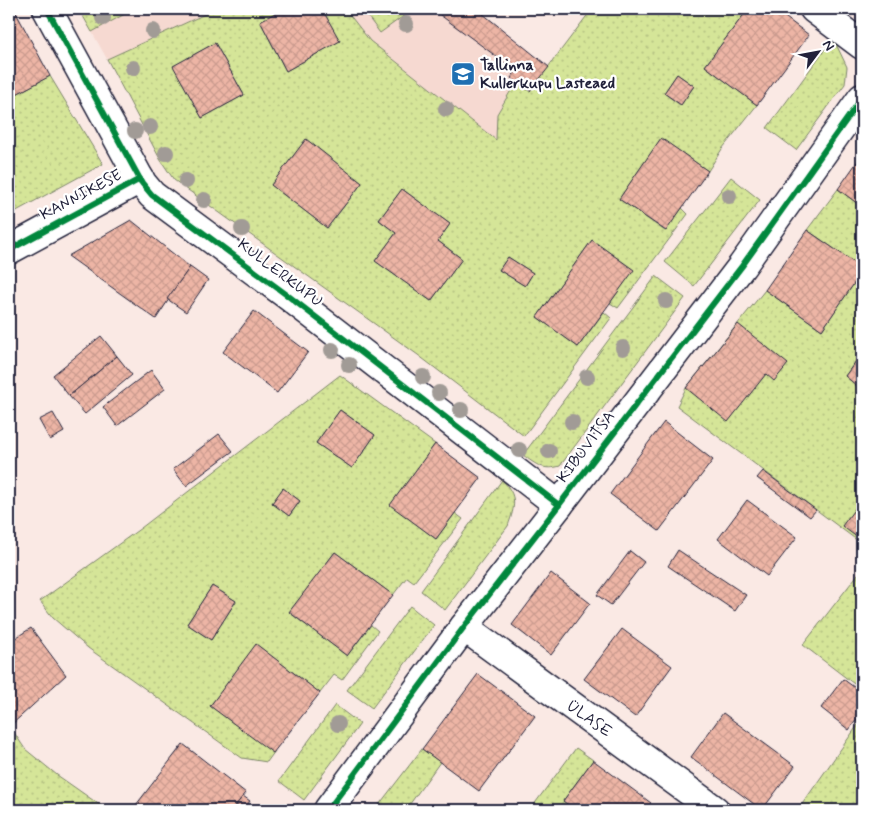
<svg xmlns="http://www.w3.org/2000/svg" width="871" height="819" viewBox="0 0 871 819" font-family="Mynerve,sans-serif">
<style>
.built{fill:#f6d9d1}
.green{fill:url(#green-dots);stroke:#7c846a;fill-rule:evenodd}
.building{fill:url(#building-cross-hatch);stroke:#22223b}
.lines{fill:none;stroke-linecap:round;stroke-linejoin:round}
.street-casing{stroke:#22223b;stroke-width:31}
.street{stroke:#fff;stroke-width:28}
.cycleway-casing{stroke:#fff;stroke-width:9}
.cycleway{stroke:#00873e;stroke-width:6}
.tree{fill:#a19b96}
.labels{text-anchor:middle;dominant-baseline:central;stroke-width:4.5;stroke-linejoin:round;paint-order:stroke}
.poi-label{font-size:16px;font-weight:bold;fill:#22223b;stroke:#fff;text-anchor:start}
.street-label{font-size:16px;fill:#22223b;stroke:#fff}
</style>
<defs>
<pattern id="green-dots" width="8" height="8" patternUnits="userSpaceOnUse" patternTransform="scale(1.25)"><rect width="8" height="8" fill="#d5e598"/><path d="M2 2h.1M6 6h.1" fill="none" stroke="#b7c484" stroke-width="1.8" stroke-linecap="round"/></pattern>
<pattern id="building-cross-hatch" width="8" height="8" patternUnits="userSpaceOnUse" patternTransform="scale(1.25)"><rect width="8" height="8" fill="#edb5a5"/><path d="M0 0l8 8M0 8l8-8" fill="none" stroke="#cb9b8f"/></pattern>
</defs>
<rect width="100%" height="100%" fill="#fae9e4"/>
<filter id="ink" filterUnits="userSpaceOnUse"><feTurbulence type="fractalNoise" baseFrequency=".02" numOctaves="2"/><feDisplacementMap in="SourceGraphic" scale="10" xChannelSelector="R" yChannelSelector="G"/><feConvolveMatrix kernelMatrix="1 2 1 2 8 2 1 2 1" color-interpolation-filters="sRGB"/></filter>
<g filter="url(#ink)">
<g class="built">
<polygon points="79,9 216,9 107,59"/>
<polygon points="345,9 432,9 516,71 511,78 516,82 497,114 496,140 370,41"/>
</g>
<g class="green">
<polygon points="79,9 132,9 123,15 92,32"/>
<path d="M216,9H283L260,21L286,71L339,41L322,9H345L370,41L496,140L497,114L516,82L530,91L592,9H748L705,66L757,105L722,149L708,171L661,139L619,199L665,231L682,208L688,214L618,308L610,303L633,270L592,240L537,317L578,347L604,312L611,318L524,436L418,355L174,180L160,159L107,59ZM215,43L244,95L202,118L174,66ZM677,74L694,86L680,105L664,93ZM306,140L362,183L327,228L271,185ZM402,189L450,224L438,241L462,259L431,301L375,261L396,233L379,220ZM508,257L533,273L525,286L499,270Z"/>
<polygon points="362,9 406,9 409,12 380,33"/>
<polygon points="831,41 836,44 847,67 845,84 796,150 767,128"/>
<polygon points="50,76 103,164 9,215 9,98"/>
<polygon points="731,177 760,200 694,286 665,262"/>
<polygon points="838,189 862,207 862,268 807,230"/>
<polygon points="862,272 862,353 845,376 862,390 862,544 677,406 686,388 765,290 822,330"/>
<path d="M656,276L685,298L560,466C544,471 536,465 523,455Z"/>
<path d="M340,375L435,444L391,505L436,539L455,513L463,519L414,582L407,577L393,595L335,552L290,613L347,656L371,625L378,631L342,680L334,675L320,693L257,645L210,706L275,751L267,762L242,758L88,648L53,618L40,601L141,528ZM340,410L375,435L352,468L316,443ZM283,488L300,501L289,516L273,504ZM212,586L236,601L211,640L187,624Z"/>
<path d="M502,480C518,496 515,506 508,526L445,610L421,591Z"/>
<polygon points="862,569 862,690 803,645"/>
<polygon points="410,606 434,625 372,708 347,690"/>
<polygon points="335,705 360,724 304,800 279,781"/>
<polygon points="862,719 862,810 798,810"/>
<polygon points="9,725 25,749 57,775 107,810 9,810"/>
<polygon points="576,748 593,760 563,801 575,810 530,810"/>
<polygon points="422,749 440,762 407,808 410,810 375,810"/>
</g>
<g class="building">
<polygon points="9,9 14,9 50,76 9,98"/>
<polygon points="283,9 322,9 340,41 286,71 260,21"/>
<polygon points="432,9 477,9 549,67 530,91 511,78 516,71"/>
<polygon points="748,9 774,9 809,35 757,105 705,66"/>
<polygon points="215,43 244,95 202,118 173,66"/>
<polygon points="677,74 694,86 681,105 664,93"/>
<polygon points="661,138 708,171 666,231 619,199"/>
<polygon points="306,139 362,183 327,228 271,185"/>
<polygon points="862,155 862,207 838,189"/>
<polygon points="402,189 450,224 438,241 462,259 431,301 375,261 396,233 379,220"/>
<polygon points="131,220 190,267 156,319 68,256"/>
<polygon points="807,230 862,268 862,272 822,330 765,290"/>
<polygon points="592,240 634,270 578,347 537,317"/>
<polygon points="508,257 533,273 525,286 499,270"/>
<polygon points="190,267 208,280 186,312 167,299"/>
<polygon points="254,311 308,352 277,393 223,352"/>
<polygon points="738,324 788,364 774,381 766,374 728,422 686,388"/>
<polygon points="101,336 117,356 69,396 53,375"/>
<polygon points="862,353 862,390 845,376"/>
<polygon points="117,356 132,375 85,414 69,396"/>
<polygon points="151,370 165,389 117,426 103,407"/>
<polygon points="340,410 375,435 352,468 316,443"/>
<polygon points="53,413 64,432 50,440 39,420"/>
<polygon points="664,422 713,460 659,531 610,494"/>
<polygon points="219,434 233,451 186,486 173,469"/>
<polygon points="435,444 481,478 436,539 390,505"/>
<polygon points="763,471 816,510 810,517 757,478"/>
<polygon points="283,488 300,501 289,516 272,503"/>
<polygon points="862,499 862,541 842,526"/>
<polygon points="747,500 797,537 767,576 718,539"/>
<polygon points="678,550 746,595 735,611 668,566"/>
<polygon points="630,551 644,562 611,605 597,595"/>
<polygon points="335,552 393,595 347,656 289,612"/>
<polygon points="551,573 590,603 551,655 512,625"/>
<polygon points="212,586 236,601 211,640 187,624"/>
<polygon points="31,628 66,675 10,726 9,642"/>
<polygon points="622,629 672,666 635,717 584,679"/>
<polygon points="256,644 320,693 273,753 210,706"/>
<polygon points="478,674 535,716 479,791 422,749"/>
<polygon points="843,679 862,693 862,712 849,730 821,708"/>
<polygon points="723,713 795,766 762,810 691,757"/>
<polygon points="183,744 246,793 232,810 143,810 136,805"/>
<polygon points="593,760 651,803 645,810 575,810 563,801"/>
<polygon points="243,796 250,801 244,810 236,805"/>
</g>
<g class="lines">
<defs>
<g id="street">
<polyline points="47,9 142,183 152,195 287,295 559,505"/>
<polyline points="814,9 862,45"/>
<polyline points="9,250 140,179"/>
<path id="s1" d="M464,627L715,810"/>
<polyline points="328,810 464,627 559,505 742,266 862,98"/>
</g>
</defs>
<use href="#street" class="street-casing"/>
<use href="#street" class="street"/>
<defs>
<g id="cycleway">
<polyline points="47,9 142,183 152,195 287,295 559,505"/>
<polyline points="9,250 140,179"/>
<polyline points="328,810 464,627 559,505 742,266 862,98"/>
</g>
</defs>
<use href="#cycleway" class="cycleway-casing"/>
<use href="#cycleway" class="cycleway"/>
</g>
<g class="tree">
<circle cx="103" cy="18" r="8"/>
<circle cx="406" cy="24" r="8"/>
<circle cx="153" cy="31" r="8"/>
<circle cx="133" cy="68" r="8"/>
<circle cx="446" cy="109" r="8"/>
<circle cx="150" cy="127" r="8"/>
<circle cx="135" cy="131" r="8"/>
<circle cx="166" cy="153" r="8"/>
<circle cx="186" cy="181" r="8"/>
<circle cx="729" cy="196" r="8"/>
<circle cx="204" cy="200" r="8"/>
<circle cx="242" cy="229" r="8"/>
<circle cx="666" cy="301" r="8"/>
<circle cx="623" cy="348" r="8"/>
<circle cx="332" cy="350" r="8"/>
<circle cx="349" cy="365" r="8"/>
<circle cx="423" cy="377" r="8"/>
<circle cx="587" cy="377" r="8"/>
<circle cx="439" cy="393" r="8"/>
<circle cx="461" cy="410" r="8"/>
<circle cx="572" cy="422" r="8"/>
<circle cx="519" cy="450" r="8"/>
<circle cx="549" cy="451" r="8"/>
<circle cx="338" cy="724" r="8"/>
</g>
</g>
<defs>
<symbol id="school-square" viewBox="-11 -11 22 22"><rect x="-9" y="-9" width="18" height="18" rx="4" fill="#1f6fb2" stroke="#fff"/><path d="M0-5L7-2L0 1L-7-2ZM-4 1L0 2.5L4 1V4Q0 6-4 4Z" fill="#fff"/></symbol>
</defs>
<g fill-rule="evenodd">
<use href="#school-square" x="449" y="60" width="28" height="28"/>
</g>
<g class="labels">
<g class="poi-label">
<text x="480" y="65">Tallinna<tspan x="480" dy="18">Kullerkupu Lasteaed</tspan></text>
</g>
<g class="street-label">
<text transform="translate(81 195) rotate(-28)">KANNIKESE</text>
<text transform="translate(280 273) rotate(37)">KULLERKUPU</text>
<text transform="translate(586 447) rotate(-53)">KIBUVITSA</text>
<text stroke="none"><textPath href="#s1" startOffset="155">ÜLASE</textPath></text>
</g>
</g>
<rect width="871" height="819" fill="none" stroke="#fff" stroke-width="30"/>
<rect x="15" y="15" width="841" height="789" fill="none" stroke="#22223b" stroke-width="2" filter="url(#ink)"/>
<g transform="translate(818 52) rotate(58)" stroke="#ffffff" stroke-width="4" paint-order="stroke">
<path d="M0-4L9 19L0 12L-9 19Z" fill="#22223b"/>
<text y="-8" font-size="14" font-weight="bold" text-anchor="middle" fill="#22223b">N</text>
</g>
</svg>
